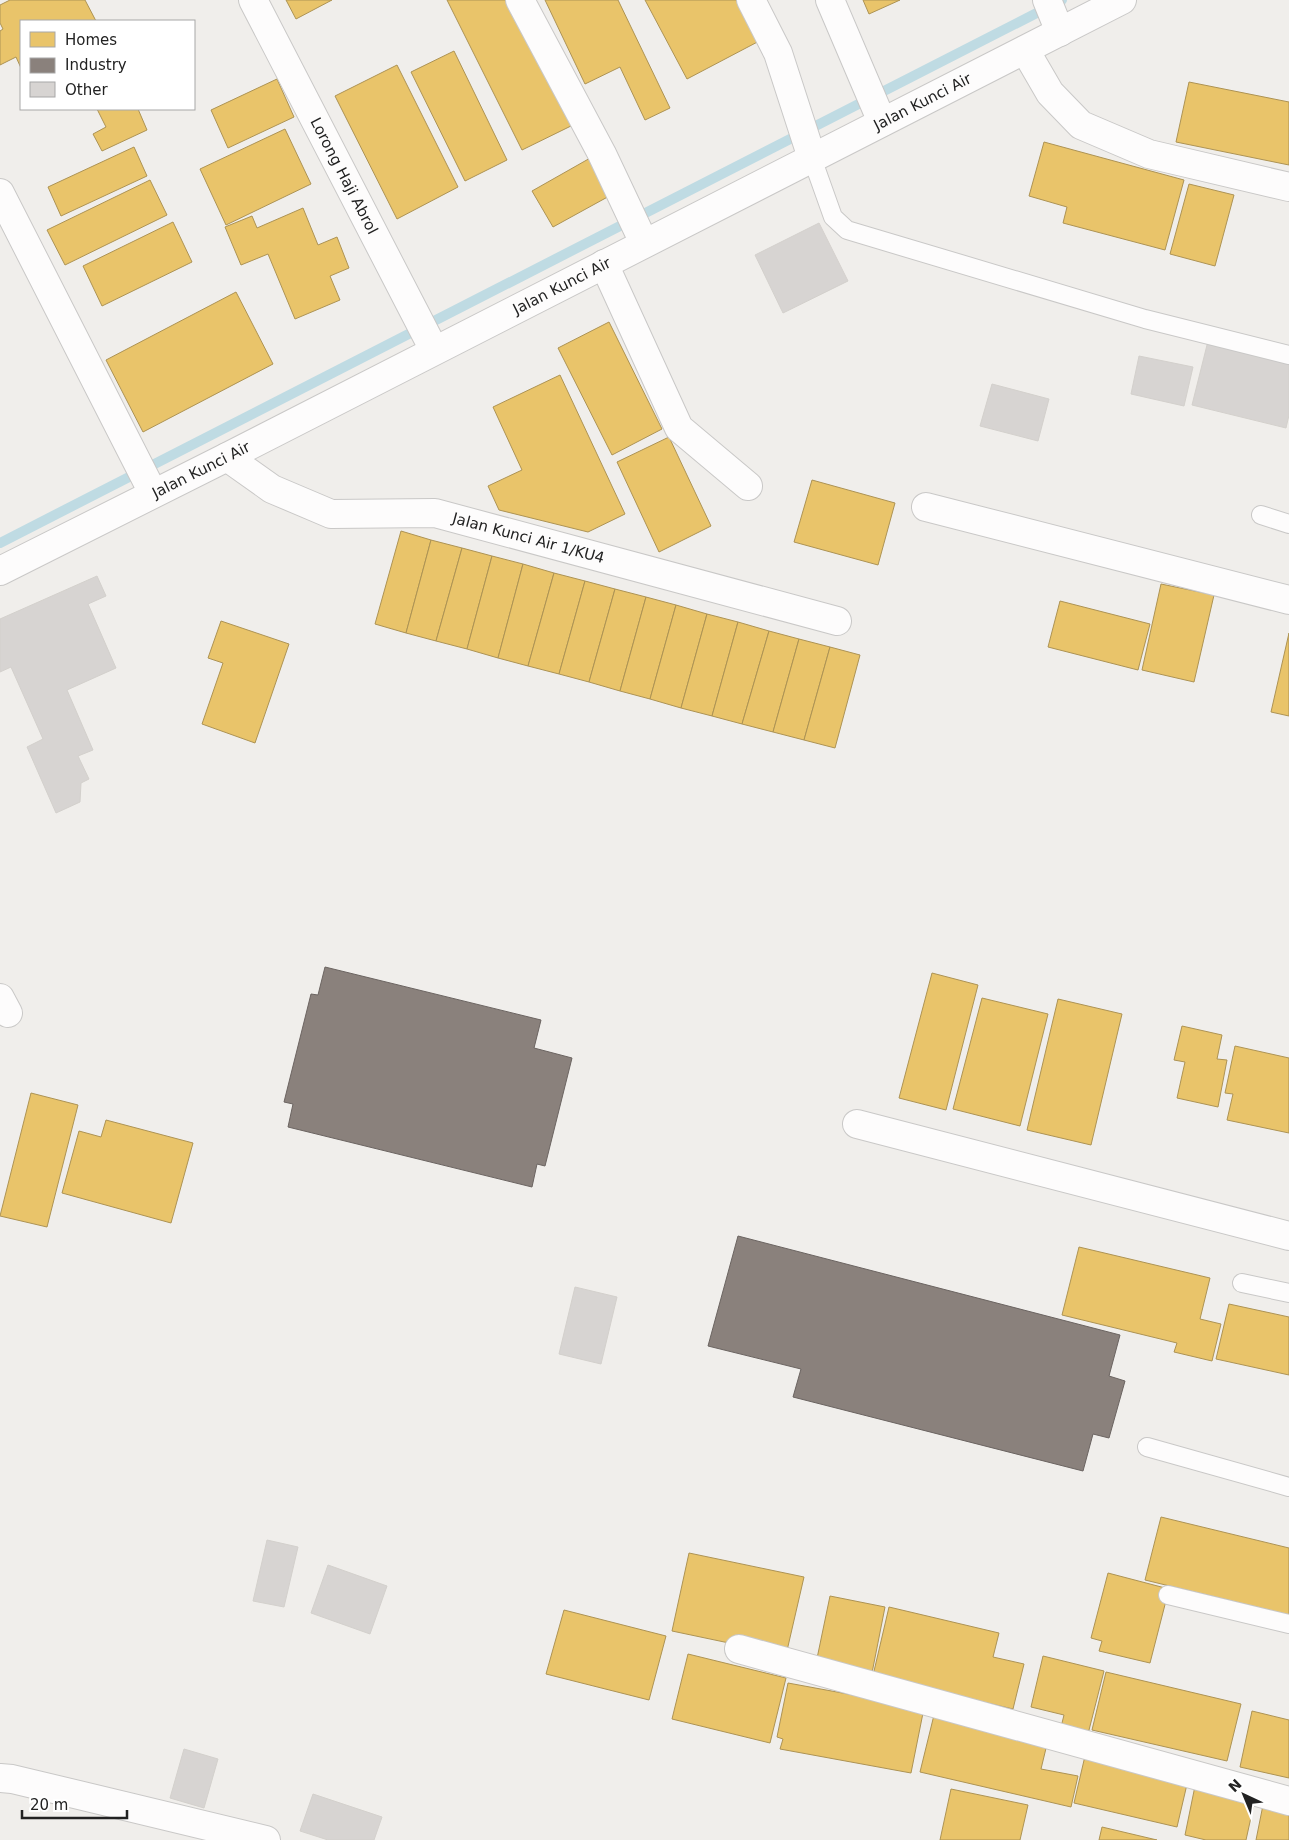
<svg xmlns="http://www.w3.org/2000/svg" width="1289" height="1840" viewBox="0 0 1289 1840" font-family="'DejaVu Sans',sans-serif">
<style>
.homes{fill:#e9c46a;stroke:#ad9354}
.industry{fill:#8a817c;stroke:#6b6461}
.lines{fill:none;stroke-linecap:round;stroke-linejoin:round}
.stream{stroke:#bfdbe3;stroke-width:10}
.building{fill:#d7d4d2;stroke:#d3d0cc}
.service-casing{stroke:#c9c8c7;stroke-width:20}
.minor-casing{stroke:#c9c8c7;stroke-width:30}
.tertiary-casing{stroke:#c9c8c7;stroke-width:30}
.service{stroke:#fdfcfc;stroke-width:18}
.minor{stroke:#fdfcfc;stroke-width:28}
.tertiary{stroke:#fdfcfc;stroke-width:28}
.labels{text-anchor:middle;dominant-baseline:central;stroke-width:5;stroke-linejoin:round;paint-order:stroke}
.street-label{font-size:15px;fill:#222;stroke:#fff}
</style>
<rect width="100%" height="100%" fill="#f0eeeb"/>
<g class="homes">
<polygon points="10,0 85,0 96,21 21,21 21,68 16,57 0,65 0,31 3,29 0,23 0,5"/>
<polygon points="286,0 332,0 296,19"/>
<polygon points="447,0 511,0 573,125 522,150"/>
<polygon points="545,0 618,0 670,108 645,120 620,67 585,84"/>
<polygon points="645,0 745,0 765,38 687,79"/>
<polygon points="863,0 900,0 869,14"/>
<polygon points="454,51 507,160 465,181 411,72"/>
<polygon points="397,65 458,187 397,219 335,96"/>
<polygon points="277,79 294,117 228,148 211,110"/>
<polygon points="1189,82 1289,102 1289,165 1176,142"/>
<polygon points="97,109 138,109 147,130 102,151 93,134 106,127"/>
<polygon points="285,129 311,184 226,225 200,169"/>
<polygon points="1044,142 1184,180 1165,250 1063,223 1067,207 1029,196"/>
<polygon points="134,147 147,176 61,216 48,187"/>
<polygon points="592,157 613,194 553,227 532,191"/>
<polygon points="150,180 167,215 65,265 47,230"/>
<polygon points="1189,184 1234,195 1215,266 1170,254"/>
<polygon points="303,208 318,245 337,237 349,268 330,276 340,300 295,319 268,254 241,265 225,227 252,216 257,228"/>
<polygon points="173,222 192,262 102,306 83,266"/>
<polygon points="236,292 273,364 143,432 106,360"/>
<polygon points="609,322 662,429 612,455 558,348"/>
<polygon points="560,375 625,514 588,532 499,510 488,486 522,470 493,407"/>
<polygon points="669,437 711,526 659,552 617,462"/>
<polygon points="812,480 895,503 878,565 794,542"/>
<polygon points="401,531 431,540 406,633 375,624"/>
<polygon points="431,540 462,548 436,641 406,633"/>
<polygon points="462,548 492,556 467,649 436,641"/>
<polygon points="492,556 523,564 498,658 467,649"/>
<polygon points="523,564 554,573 528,666 498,658"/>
<polygon points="554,573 585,581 559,674 528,666"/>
<polygon points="585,581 615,589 589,682 559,674"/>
<polygon points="1161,584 1214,595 1194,682 1142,670"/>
<polygon points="615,589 646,597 620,691 589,682"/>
<polygon points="646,597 676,605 650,699 620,691"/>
<polygon points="1060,601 1150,624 1138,670 1048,647"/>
<polygon points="676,605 707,614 681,708 650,699"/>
<polygon points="707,614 738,622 712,716 681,708"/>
<polygon points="221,621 289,644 255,743 202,724 223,663 208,658"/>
<polygon points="738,622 769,631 742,724 712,716"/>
<polygon points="769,631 799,639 773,732 742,724"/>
<polygon points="1289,633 1289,716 1271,712"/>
<polygon points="799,639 830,647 804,740 773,732"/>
<polygon points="830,647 860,655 835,748 804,740"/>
<polygon points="932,973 978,985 946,1110 899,1098"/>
<polygon points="982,998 1048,1014 1020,1126 953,1109"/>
<polygon points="1058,999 1122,1014 1091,1145 1027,1130"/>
<polygon points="1182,1026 1222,1035 1217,1059 1227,1060 1218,1107 1177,1098 1185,1062 1174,1060"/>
<polygon points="1235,1046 1289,1058 1289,1133 1227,1120 1233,1094 1225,1093"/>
<polygon points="31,1093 78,1105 47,1227 0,1216"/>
<polygon points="106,1120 193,1143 171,1223 62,1193 79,1131 101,1137"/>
<polygon points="1079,1247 1210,1278 1200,1319 1221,1324 1212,1361 1174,1352 1177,1343 1062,1315"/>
<polygon points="1229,1304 1289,1317 1289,1375 1216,1359"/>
<polygon points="1161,1517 1289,1548 1289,1615 1145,1580"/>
<polygon points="689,1553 804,1577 786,1655 672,1631"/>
<polygon points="1108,1573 1169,1589 1150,1663 1099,1651 1102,1641 1091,1638"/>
<polygon points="830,1596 885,1607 871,1678 815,1668"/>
<polygon points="889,1607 999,1633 993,1657 1024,1664 1013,1709 923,1688 871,1684"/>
<polygon points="564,1610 666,1636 649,1700 546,1674"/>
<polygon points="688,1654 786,1678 770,1743 672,1719"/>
<polygon points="1043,1656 1104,1671 1088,1734 1061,1727 1064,1715 1031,1707"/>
<polygon points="1106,1672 1241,1704 1227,1761 1092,1730"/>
<polygon points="788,1683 924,1708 911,1773 780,1749 783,1739 777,1737"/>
<polygon points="1252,1711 1289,1720 1289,1778 1240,1767"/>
<polygon points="934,1715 1048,1740 1041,1769 1078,1776 1071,1807 920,1772"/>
<polygon points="1085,1756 1188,1780 1177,1827 1074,1803"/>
<polygon points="1195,1786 1255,1799 1246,1840 1206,1840 1185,1835"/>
<polygon points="951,1789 1028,1805 1020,1840 940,1840"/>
<polygon points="1263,1805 1289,1810 1289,1840 1256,1840"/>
<polygon points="1102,1827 1157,1840 1099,1840"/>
</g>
<g class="industry">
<polygon points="325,967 541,1020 534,1048 572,1058 545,1166 537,1164 532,1187 288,1127 293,1104 284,1102 311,994 318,995"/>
<polygon points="738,1236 1120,1335 1109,1376 1125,1381 1109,1438 1093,1434 1083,1471 793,1397 801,1369 708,1346"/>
</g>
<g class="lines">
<polyline class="stream" points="0,543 1062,0"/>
</g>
<g class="building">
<polygon points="819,223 848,281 783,313 755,255"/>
<polygon points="1208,341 1289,361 1289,415 1286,428 1192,405"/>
<polygon points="1139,356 1193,367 1184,406 1131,394"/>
<polygon points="992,384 1049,399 1038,441 980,426"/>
<polygon points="97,576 106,596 88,604 116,668 67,690 93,750 78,756 89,779 81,783 80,802 56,813 27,747 43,739 11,667 0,672 0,619"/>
<polygon points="575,1287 617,1297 601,1364 559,1354"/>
<polygon points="267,1540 298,1547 284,1607 253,1601"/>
<polygon points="328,1565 387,1586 370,1634 311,1613"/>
<polygon points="184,1749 218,1759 204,1808 170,1798"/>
<polygon points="313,1794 382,1817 374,1840 328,1840 300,1831"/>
</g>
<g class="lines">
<defs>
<g id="service">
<polyline points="812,158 833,217 847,230 1145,319 1289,355"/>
<polyline points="1261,515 1289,524"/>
<polyline points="1242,1283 1289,1293"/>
<polyline points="1147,1447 1289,1487"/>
<polyline points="1168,1595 1289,1624"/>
</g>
<g id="minor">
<path id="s1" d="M253,0L434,350"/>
<polyline points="520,0 602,154 644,243"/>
<polyline points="751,0 778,53 812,158"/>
<polyline points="830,0 882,122"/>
<polyline points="1047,0 1060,32"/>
<polyline points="1025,50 1050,93 1081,125 1149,154 1289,187"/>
<polyline points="0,193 153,493"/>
<polyline points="604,264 679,428 748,486"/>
<path id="s2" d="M227,457L272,489L331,514L435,513L837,621"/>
<polyline points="926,507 1289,600"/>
<polyline points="0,998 8,1013"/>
<polyline points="857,1124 1289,1236"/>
<polyline points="739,1649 1289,1801"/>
<polyline points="0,1778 12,1779 266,1840"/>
</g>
<g id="tertiary">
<path id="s3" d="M0,571L227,457L1122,0"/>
</g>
</defs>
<use href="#service" class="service-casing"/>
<use href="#minor" class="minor-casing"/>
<use href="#tertiary" class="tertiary-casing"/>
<use href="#service" class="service"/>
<use href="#minor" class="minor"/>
<use href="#tertiary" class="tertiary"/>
</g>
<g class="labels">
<g class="street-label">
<text stroke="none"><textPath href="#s3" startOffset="1035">Jalan Kunci Air</textPath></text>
<text stroke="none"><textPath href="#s1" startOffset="198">Lorong Haji Abrol</textPath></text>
<text stroke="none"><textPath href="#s3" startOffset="630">Jalan Kunci Air</textPath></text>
<text stroke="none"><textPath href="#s3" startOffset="225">Jalan Kunci Air</textPath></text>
<text stroke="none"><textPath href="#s2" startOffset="320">Jalan Kunci Air 1/KU4</textPath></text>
</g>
</g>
<rect x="20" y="20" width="175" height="90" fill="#ffffff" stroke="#a7a7a7"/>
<rect x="30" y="32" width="25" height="15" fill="#e9c46a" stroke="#a7a7a7"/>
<text x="65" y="45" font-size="15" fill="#222222">Homes</text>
<rect x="30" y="58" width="25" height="15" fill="#8a817c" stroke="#a7a7a7"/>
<text x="65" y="70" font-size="15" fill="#222222">Industry</text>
<rect x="30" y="82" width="25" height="15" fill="#d7d4d2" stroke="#a7a7a7"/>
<text x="65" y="95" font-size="15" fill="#222222">Other</text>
<g transform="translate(1244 1795) rotate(316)" stroke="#ffffff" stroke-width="4" paint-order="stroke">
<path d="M0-4L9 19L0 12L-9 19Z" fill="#222222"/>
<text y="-8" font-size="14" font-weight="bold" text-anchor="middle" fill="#222222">N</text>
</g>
<path d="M22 1810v8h105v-8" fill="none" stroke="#222222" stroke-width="2.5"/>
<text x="30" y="1810" font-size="15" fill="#222222" stroke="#ffffff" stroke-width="4" paint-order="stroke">20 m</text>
</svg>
